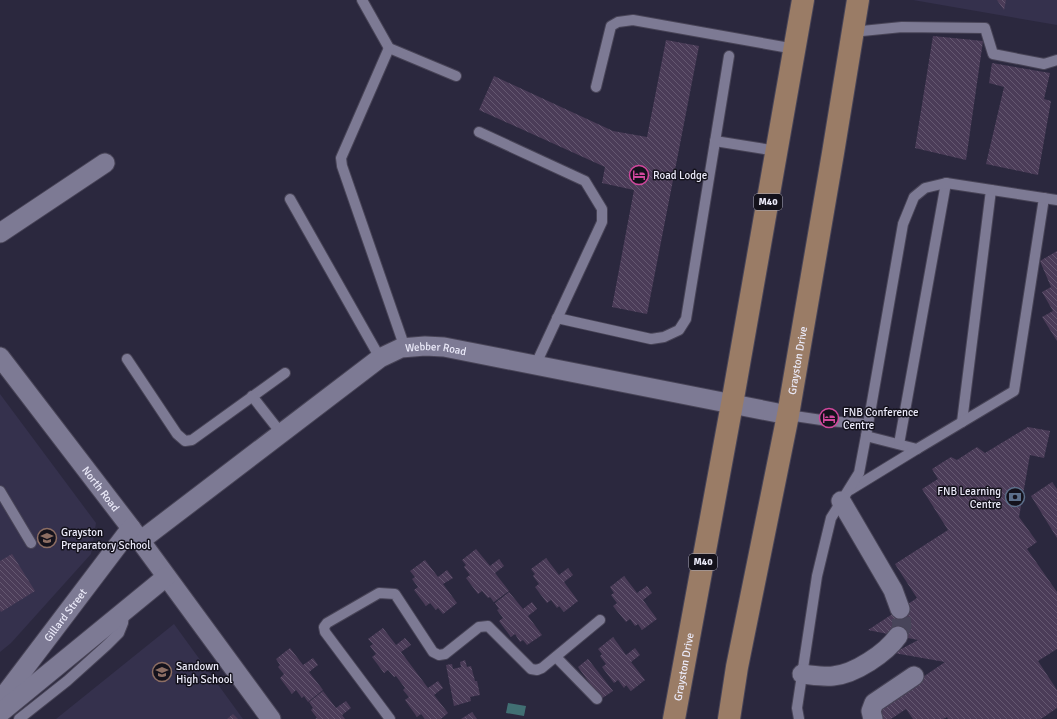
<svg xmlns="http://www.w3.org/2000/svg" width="1057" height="719" viewBox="0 0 1057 719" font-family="Signika,sans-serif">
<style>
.built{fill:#35314d}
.water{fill:#416f73}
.building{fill:url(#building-back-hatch)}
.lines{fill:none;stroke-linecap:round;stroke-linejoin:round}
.street-tunnel{stroke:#48455a;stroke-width:19;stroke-dasharray:19 10;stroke-linecap:butt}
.lane-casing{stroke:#484457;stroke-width:12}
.street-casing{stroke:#484457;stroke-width:21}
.primary-casing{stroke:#484457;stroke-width:24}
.lane{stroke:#7d7a94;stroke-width:10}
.street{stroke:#7d7a94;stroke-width:19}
.primary{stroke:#9a7c66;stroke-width:22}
.labels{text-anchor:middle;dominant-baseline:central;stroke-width:3;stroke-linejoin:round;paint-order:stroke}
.shield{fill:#14121c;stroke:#aaa9b7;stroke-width:1}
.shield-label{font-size:10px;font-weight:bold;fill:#ebeaf9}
.poi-label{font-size:11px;fill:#ebeaf9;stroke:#14121c;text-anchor:start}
.street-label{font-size:11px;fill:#ebeaf9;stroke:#14121c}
</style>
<defs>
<pattern id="building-back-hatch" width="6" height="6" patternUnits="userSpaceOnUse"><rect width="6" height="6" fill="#4b3c58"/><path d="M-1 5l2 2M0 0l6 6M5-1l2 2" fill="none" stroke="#655871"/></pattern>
</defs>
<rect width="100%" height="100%" fill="#2b283e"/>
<g class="built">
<polygon points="913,0 1057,0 1057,25"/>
<polygon points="0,394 96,523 91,554 11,643 0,652"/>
<polygon points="174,624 243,719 56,719"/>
</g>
<polygon class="water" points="508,703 526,706 524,716 506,713"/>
<g class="building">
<polygon points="997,0 1006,0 1004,10"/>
<polygon points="933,36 983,41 966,160 915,148"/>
<polygon points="666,40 699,46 647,314 612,307 634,190 602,183 605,167 479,110 494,76 613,131 647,137"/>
<polygon points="992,63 1050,73 1044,99 1051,101 1038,175 986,164 1004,87 989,83"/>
<polygon points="1057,251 1057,341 1042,317 1053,311 1042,292 1051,287 1040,261"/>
<polygon points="1028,427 1050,431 1044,458 1030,455 1019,517 1037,542 1027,549 1057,592 1057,649 1038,661 1057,690 1057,708 1041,719 948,719 947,717 943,719 913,719 906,709 891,719 883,719 876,709 945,662 894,653 918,640 868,630 917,598 895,564 948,530 922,489 938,479 932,469 951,457 957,460 977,447 985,453"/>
<polygon points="1052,482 1057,489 1057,538 1031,496"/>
<polygon points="476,549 490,566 499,559 504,566 495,573 509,591 494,602 490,597 488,598 482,591 478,594 466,578 470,575 464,567 466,565 462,560"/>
<polygon points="12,554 35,591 1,612 0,610 0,561"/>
<polygon points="546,558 559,575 568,568 573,575 564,582 578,601 564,612 559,606 557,608 551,600 547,603 535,587 539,584 533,576 535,574 531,569"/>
<polygon points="425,560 438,577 447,570 453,578 443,584 457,603 443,614 438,608 436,610 430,603 426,606 414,590 418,587 412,579 415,577 410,571"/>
<polygon points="624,576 637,593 647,586 652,593 643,600 657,619 642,630 638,624 635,626 630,619 626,622 613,606 617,603 611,595 614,593 610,587"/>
<polygon points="509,592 523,609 532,602 537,609 528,616 542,635 527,645 523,640 520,642 515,634 511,637 499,621 503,618 497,610 499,609 495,603"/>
<polygon points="383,628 396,645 405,638 411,645 401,652 428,688 438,681 443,688 434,695 448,713 441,719 425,719 421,714 417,717 405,700 409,697 403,690 405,688 396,676 394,677 388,670 384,673 372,657 376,654 370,646 373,644 368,639"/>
<polygon points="613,637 626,655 635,648 640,655 631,662 645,680 631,691 626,685 624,688 618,680 614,683 602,667 606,664 600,656 602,654 598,649"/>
<polygon points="290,648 303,665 313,658 318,665 309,672 323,690 308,702 304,696 302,698 296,690 292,694 280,678 284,674 278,667 280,665 276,659"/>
<polygon points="588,659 613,691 601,699 578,667"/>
<polygon points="465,660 467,667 471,666 475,681 477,681 480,695 470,697 471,701 454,706 446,665 452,664 453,669 461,667 460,662"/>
<polygon points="323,691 336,708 346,701 351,708 342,715 345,719 315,719 317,718 311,710 313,708 309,702"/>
<polygon points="472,712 477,719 461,719"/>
<polygon points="233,714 238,719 227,719"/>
</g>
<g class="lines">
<polyline class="street-tunnel" points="898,636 902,626 900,609"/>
<defs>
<g id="lane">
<polyline points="362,0 389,48 456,76"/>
<polyline points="852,32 902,27 985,28 993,54 1044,64 1057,60"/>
<polyline points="389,48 341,158 342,166 405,348"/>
<polyline points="596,87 611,26 618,22 633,20 795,49"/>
<polyline points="479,132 585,181 602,209 602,222 535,366"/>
<polyline points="715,141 777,151"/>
<polyline points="290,199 380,358"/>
<polyline points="557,318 651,339 664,337 679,330 686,319 729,56"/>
<polyline points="127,359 177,434 185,441 192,440 285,373"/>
<polyline points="252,396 281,433"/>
<polyline points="788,415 828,421 868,424"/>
<polyline points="962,422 991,190"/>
<polyline points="866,436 917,449 1014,391 1044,198"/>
<polyline points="899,444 946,183"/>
<polyline points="850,490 917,449"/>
<polyline points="0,491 31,543"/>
<polyline points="556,657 597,699"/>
<polyline points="19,719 67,681 107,645 119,633 123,623 124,613"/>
<polyline points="390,719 325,632 324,627 327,623 379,593 395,594 433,652 439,655 445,654 479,627 488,626 531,669 537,670 542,668 600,620"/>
<polyline points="799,719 797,708 817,576 831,518 859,473 866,436 903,224 914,197 925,188 946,183 1057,200"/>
</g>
<g id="street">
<polyline points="0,233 105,163"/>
<path id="s1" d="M0,357L131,528L271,719"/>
<polyline points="841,501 893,590 900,609"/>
<path id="s2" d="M140,541L380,358L401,348L425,346L444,347L788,415"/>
<path d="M802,674C812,675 823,677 833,676C855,674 886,653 898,636"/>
<path id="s3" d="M0,701L131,528"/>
<polyline points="0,713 166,577"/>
<polyline points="873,719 871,711 874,703 914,676"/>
</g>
<g id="primary">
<path id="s4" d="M674,719L732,404L803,0"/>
<path id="s5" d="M729,719L737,667L788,415L833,153L858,0"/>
</g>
</defs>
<use href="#lane" class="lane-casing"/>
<use href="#street" class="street-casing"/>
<use href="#primary" class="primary-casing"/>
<use href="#lane" class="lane"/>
<use href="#street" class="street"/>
<use href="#primary" class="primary"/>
</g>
<defs>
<symbol id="hotel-ring" viewBox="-11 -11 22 22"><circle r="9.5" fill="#14121c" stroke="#d1479c" stroke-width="1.5"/><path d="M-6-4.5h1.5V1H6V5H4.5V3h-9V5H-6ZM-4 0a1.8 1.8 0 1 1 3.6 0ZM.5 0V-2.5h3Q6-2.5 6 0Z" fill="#d1479c"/></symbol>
<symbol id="bank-ring" viewBox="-11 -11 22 22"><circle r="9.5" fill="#14121c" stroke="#5c6f8a" stroke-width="1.5"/><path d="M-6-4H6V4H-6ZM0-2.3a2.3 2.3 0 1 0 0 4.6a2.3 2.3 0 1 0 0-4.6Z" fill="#5c6f8a"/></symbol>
<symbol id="school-ring" viewBox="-11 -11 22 22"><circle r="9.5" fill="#14121c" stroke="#8d6e63" stroke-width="1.5"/><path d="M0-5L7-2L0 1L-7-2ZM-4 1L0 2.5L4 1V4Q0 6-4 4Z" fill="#8d6e63"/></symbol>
</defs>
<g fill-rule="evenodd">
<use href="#hotel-ring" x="628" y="164" width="22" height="22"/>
<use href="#hotel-ring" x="818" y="407" width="22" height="22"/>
<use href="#bank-ring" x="1004" y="486" width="22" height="22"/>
<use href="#school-ring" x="36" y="527" width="22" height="22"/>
<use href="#school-ring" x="151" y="661" width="22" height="22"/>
</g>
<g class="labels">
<g class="shield">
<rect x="754" y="194" width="28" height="16" rx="3"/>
<rect x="689" y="554" width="28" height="16" rx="3"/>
</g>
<g class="shield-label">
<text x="768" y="202">M40</text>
<text x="703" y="562">M40</text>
</g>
<g class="poi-label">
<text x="653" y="175">Road Lodge</text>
<text x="843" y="412">FNB Conference<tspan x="843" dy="13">Centre</tspan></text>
<text x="1001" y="491" text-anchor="end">FNB Learning<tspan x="1001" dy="13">Centre</tspan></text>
<text x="61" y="532">Grayston<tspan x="61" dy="13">Preparatory School</tspan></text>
<text x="176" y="666">Sandown<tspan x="176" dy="13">High School</tspan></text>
</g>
<g class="street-label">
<text stroke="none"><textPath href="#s2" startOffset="360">Webber Road</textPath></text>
<text stroke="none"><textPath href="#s5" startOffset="365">Grayston Drive</textPath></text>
<text stroke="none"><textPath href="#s1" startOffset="166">North Road</textPath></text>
<text stroke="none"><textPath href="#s3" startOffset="108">Gillard Street</textPath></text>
<text stroke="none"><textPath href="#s4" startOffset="53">Grayston Drive</textPath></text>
</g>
</g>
</svg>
